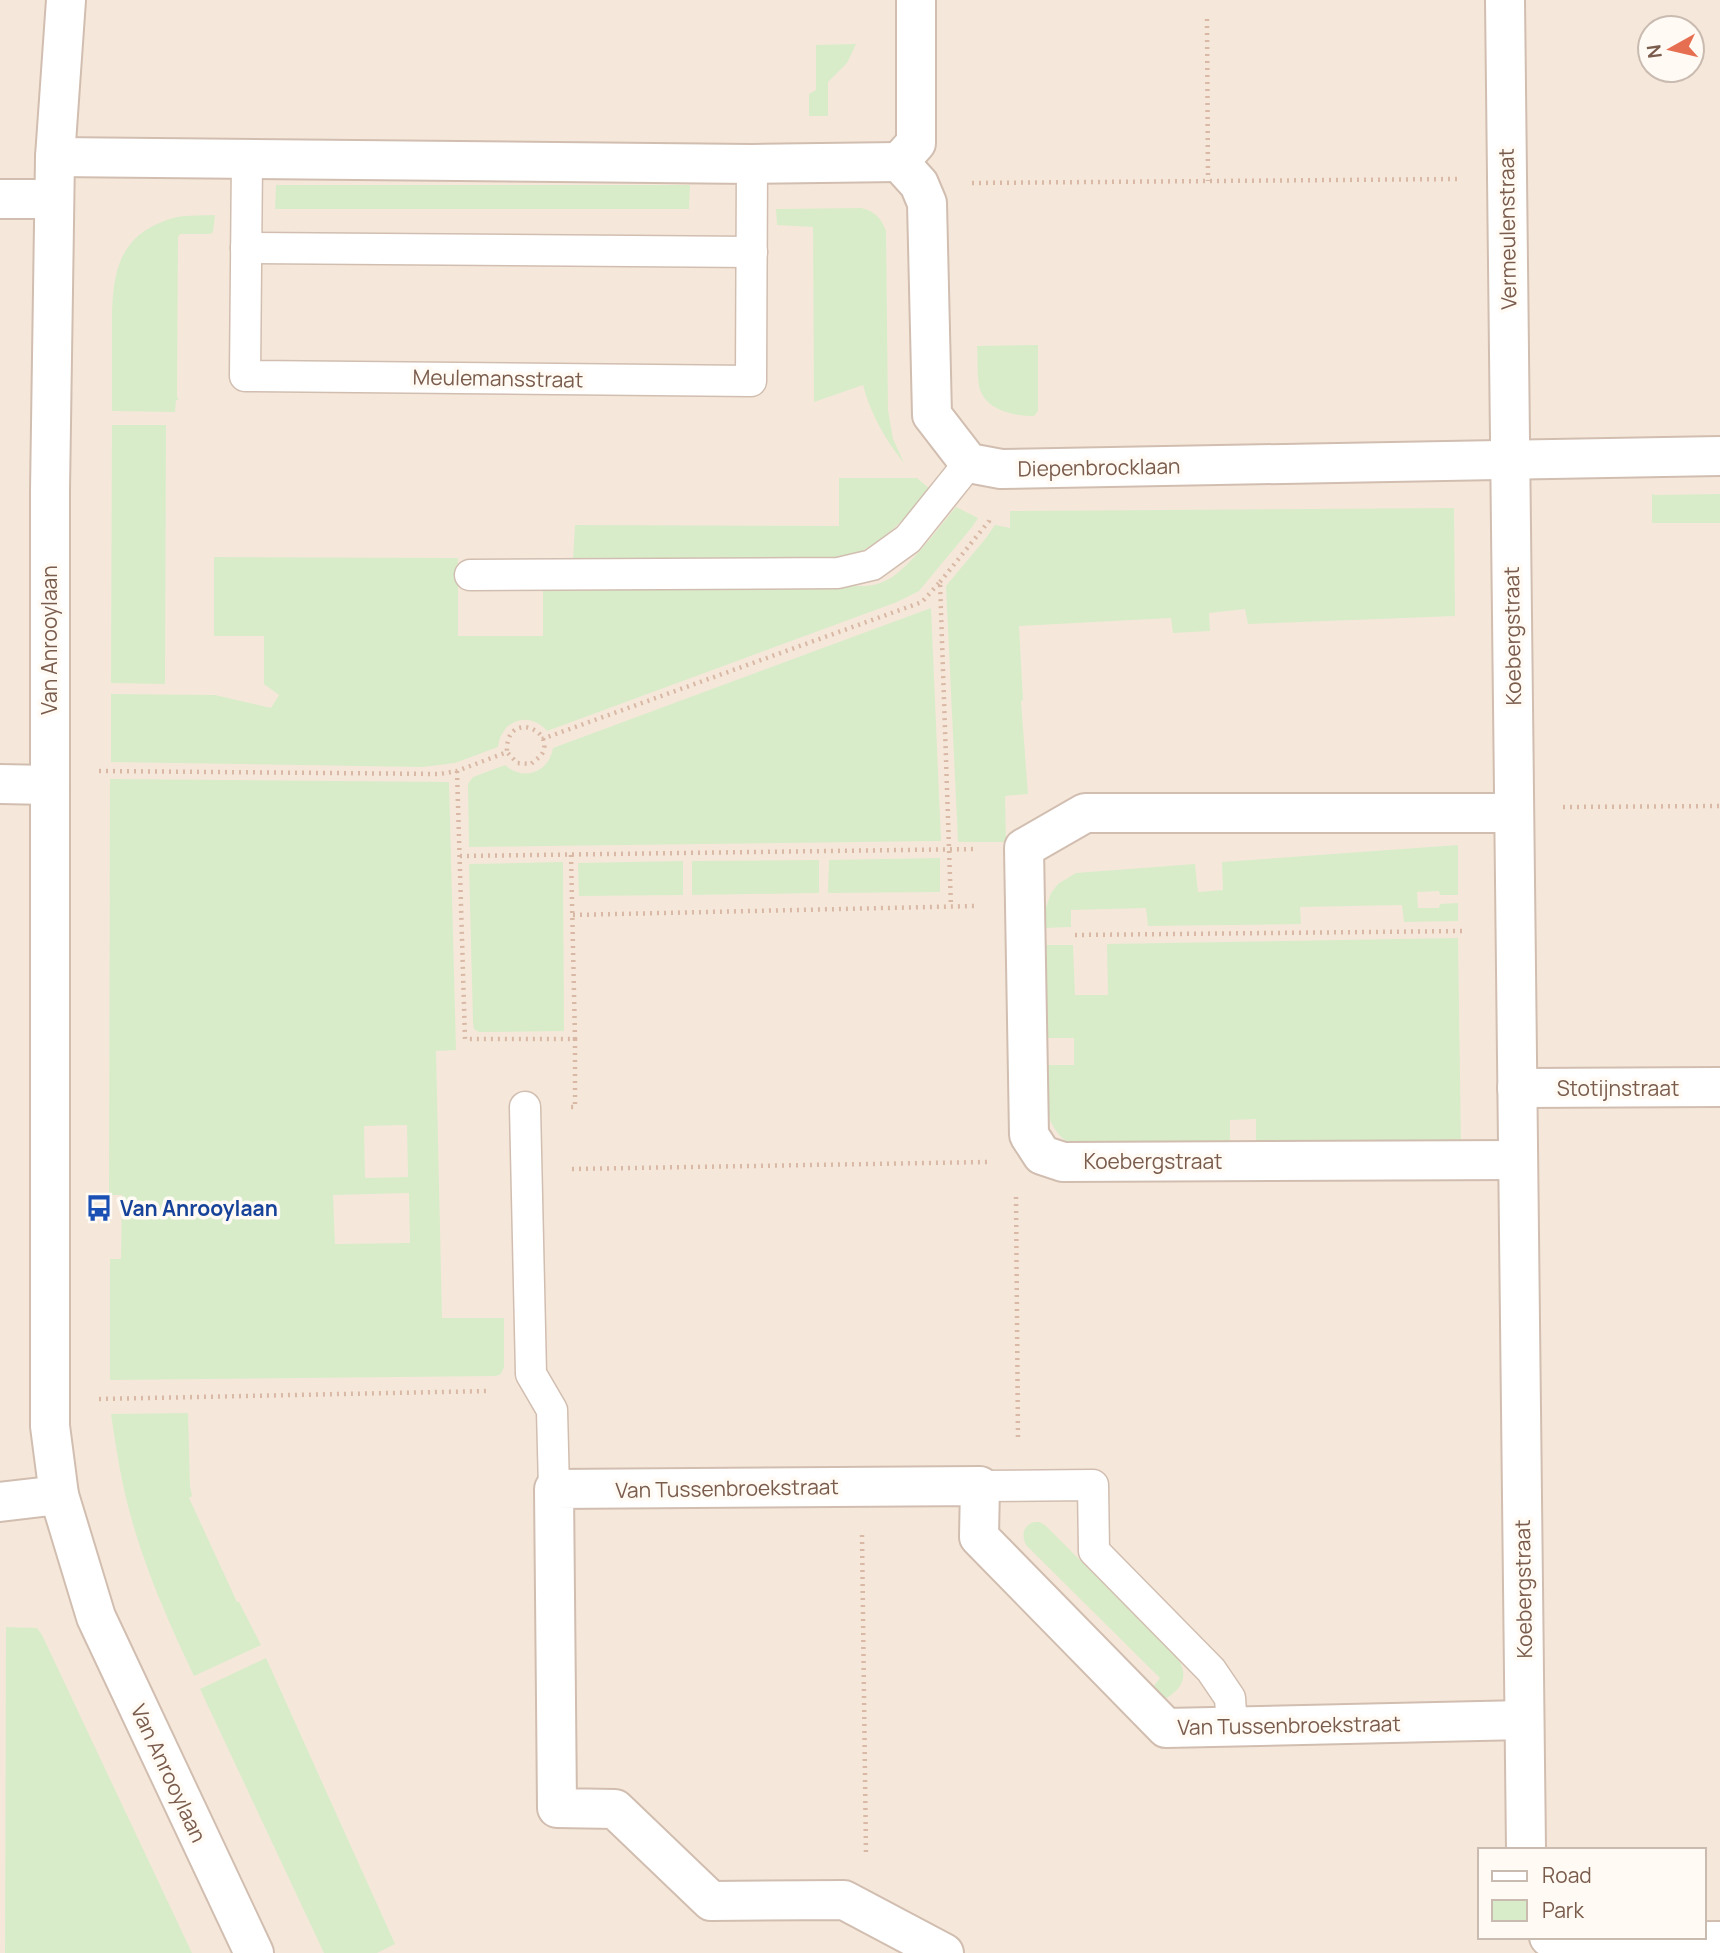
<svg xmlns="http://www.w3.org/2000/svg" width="1720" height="1953" viewBox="0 0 1720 1953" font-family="Manrope,sans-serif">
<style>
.residential{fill:#f5e8da;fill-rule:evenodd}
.green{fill:#d8ecc9;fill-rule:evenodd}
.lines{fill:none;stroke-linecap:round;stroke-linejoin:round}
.lane-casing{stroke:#d1beb0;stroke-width:33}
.street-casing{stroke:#d1beb0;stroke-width:42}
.path{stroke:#d9b8a5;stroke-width:4.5;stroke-dasharray:2 5;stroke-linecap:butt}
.lane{stroke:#fff;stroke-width:30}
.street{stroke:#fff;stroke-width:38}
.labels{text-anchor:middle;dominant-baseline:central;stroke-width:7;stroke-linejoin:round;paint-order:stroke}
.street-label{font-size:21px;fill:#7a5c4d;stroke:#fffaf3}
.transit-label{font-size:21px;font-weight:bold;fill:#164399;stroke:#fffaf3;text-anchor:start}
</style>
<rect width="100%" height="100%" fill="#fdf6ec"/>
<path class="residential" d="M0,0H1720V1953H0ZM1650,28H1692V70H1650ZM1480,1850H1704V1937H1480Z"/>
<g class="green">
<polygon points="856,44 847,63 828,82 828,116 809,116 809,94 816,90 816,45"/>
<polygon points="276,185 690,185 689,209 275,209"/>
<path d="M861,208C875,211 881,218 886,231L888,410L893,439L904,463C885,439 871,415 863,385L814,402L813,227L777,225L776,209Z"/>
<path d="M215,215L213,232L210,234H180L178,237L177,397L179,400H176L175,412L112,411C112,386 112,361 112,336C112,286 111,239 167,220C182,214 199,216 215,215Z"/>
<path d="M1038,345V411L1034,416C1013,416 984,410 979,386C977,373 978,359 977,346Z"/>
<polygon points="112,425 166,425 165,684 111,683"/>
<path d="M839,478H917L930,489C911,513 883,543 853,555C846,557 838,558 830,560L573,559L575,525L839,526Z"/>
<polygon points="1652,493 1654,495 1720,494 1720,523 1652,523"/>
<path d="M956,507L978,518L972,527L919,591L897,602L547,731C529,710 501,720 498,747L455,763L422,767L111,762V694L215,695L271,708L279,695L264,684V636H214V557L458,558V636H543V586H866C873,585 880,584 887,580C909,569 939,527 956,507Z"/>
<polygon points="1454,508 1455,616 1248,624 1245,609 1209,613 1210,631 1173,633 1171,618 1019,626 1023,700 1021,701 1028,794 1005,796 1006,842 958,842 946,586 986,538 995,525 1010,528 1010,511"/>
<path d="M931,608L941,841L469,847L468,784L473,777L505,765C524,782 549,772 553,748Z"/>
<path d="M110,779L449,782L456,1050L436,1051L442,1318H504V1367L501,1374L496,1376L110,1380V1259H121L122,1195H109ZM407,1125L408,1177L365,1178L364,1126ZM409,1193L410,1243L335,1244L333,1195Z"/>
<polygon points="1458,845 1458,895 1440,895 1439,891 1417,892 1418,908 1439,908 1440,904 1458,903 1458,921 1404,922 1402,905 1300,907 1301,924 1148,926 1146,908 1071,910 1071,927 1045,928 1045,910 1051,893 1058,884 1076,873 1195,864 1198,892 1223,890 1222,862"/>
<polygon points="940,858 940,892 828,893 829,860"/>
<polygon points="819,860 819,893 692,895 692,861"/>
<polygon points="683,861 683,895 579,896 578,863"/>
<polygon points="563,862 564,1031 479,1032 474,1029 473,1023 469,864"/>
<path d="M1458,938L1461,1145L1256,1148V1119L1230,1120V1148L1070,1144C1041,1124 1046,1097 1046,1065H1074V1038H1046L1045,945H1073L1075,995H1108L1107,944Z"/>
<path d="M188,1413L190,1486L192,1496L189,1498L237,1602H239L261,1645L194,1676C166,1617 140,1558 125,1494C119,1468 115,1441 111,1414Z"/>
<path d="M1034,1522H1040L1046,1526L1179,1660C1189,1677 1181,1690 1165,1699L1153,1692V1687L1160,1678L1026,1545C1021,1534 1023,1526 1034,1522Z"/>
<polygon points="6,1627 37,1628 42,1635 192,1953 5,1953"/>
<polygon points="266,1658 395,1944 377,1953 324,1953 200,1689"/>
</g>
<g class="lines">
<defs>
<g id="lane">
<polyline points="247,159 245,376 751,381 752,164"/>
<polyline points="246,248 752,252"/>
<polyline points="470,575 838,573 872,565 908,539 969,463"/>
<polyline points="525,1107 531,1374 552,1410 554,1489"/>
<polyline points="980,1486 1093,1485 1094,1551 1211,1670 1230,1698 1232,1727"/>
</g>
<g id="street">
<polyline points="66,0 55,157 50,491 50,1426 59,1495 96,1617 254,1953"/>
<polyline points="1505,0 1526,1850"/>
<polyline points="55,157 752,164 899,162"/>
<polyline points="899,162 919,184 927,203 932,415 969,463 1001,469 1720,456"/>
<polyline points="899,162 916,143 916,0"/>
<polyline points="0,199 54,199"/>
<polyline points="0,784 49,785"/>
<polyline points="1514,813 1085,813 1024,848 1029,1135 1042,1155 1063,1162 1518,1160"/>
<polyline points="1517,1088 1720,1087"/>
<polyline points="0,1502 59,1495"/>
<polyline points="1549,1937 1560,1942 1720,1941"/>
<polyline points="944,1953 844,1900 711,1901 615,1809 557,1808 554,1489 980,1486 979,1537 1166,1728 1524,1720"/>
</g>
</defs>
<use href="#lane" class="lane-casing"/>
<use href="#street" class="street-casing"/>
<g class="path">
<polyline points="1207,19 1208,181"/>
<polyline points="972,183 1457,179"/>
<polyline points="940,582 989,521 990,516"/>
<polyline points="542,739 922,602 940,582 951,907"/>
<path d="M99,771L440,774L457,771L507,752C505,711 553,728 543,752C541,757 535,760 531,764L517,763L507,752"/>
<polyline points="457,771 465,1039 575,1039 575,1107 571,1107"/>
<polyline points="1563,807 1720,806"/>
<polyline points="571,855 575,1039"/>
<polyline points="460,856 977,849"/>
<polyline points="573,915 975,906"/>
<polyline points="1075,935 1465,931"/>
<polyline points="572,1169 987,1162"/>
<polyline points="1016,1197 1018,1440"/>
<polyline points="99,1399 489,1391"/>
<polyline points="862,1535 866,1855"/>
</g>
<use href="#lane" class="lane"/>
<use href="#street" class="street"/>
</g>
<defs>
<symbol id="bus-bare" viewBox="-9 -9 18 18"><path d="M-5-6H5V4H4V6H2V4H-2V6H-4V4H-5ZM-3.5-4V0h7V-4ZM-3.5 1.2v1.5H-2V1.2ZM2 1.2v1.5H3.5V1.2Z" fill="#1a4fb4" stroke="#fffaf3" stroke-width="2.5" paint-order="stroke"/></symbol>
</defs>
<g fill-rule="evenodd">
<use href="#bus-bare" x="80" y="1189" width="38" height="38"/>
</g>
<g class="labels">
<g class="street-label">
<text transform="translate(1507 229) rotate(-91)">Vermeulenstraat</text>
<text transform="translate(498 378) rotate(1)">Meulemansstraat</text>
<text transform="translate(1099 467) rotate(-1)">Diepenbrocklaan</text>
<text transform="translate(1512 636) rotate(-91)">Koebergstraat</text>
<text transform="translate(49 640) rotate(-90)">Van Anrooylaan</text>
<text x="1618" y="1088">Stotijnstraat</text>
<text x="1153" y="1161">Koebergstraat</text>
<text transform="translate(727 1488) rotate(-1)">Van Tussenbroekstraat</text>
<text transform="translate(1523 1589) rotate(-91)">Koebergstraat</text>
<text transform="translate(1289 1725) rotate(-1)">Van Tussenbroekstraat</text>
<text transform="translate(169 1773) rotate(65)">Van Anrooylaan</text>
</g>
<g class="transit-label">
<text x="120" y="1208">Van Anrooylaan</text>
</g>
</g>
<rect x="1478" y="1848" width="228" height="91" fill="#fffaf3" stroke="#cabbb1" stroke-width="2"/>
<rect x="1492" y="1871" width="35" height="10" fill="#ffffff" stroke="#cabbb1" stroke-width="2"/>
<text x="1542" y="1883" font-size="21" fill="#7a5c4d">Road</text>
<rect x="1492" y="1900" width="35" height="21" fill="#d8ecc9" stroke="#cabbb1" stroke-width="2"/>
<text x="1542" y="1918" font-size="21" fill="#7a5c4d">Park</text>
<g transform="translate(1671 49) rotate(262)"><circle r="33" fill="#fffaf3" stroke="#cabbb1" stroke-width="2"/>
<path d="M0-5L12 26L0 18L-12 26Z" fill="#e76f51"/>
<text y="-10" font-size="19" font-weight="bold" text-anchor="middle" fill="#7a5c4d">N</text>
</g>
</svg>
